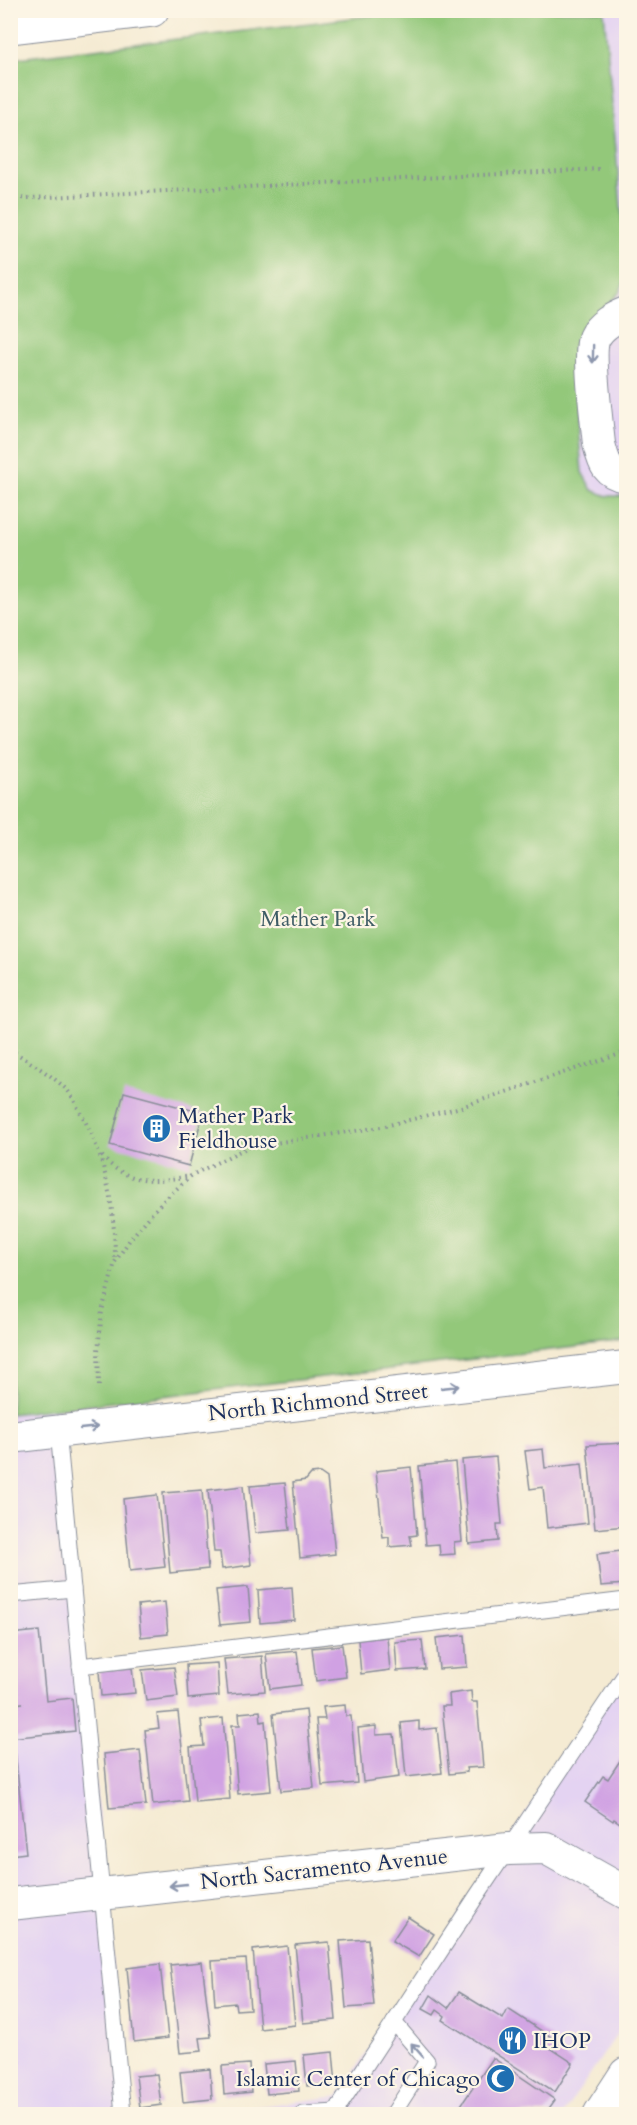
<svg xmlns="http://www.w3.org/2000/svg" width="637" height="2125" viewBox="0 0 637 2125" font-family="Cardo,serif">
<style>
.built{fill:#e4d3f2}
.green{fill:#93c87a;stroke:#577c6c;stroke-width:1.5}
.building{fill:#d0a1e3}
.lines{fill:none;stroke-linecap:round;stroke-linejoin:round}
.lane-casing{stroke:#888d98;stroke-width:17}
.street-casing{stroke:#888d98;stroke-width:34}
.secondary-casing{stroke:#888d98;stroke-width:35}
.primary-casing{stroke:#888d98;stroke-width:35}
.path{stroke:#888d98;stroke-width:4;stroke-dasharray:1.5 4.5;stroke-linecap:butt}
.lane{stroke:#fff;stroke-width:15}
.street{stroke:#fff;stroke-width:32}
.secondary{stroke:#fff;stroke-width:33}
.primary{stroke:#fff;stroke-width:33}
.oneway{stroke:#8d97ae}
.labels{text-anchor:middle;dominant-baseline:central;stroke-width:4.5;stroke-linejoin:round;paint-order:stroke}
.park-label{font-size:22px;fill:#3f5d66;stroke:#fcf5e5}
.poi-label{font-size:22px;fill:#1b2f5e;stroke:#fcf5e5;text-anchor:start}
.street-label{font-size:22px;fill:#1b2f5e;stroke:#fcf5e5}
</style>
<rect width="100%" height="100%" fill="#fcf5e5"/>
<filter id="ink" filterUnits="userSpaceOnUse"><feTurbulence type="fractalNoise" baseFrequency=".0167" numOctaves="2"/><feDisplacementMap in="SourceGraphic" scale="12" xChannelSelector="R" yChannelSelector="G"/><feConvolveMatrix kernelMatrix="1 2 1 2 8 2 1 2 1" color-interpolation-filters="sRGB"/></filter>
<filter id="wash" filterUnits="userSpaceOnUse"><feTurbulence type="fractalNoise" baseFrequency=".008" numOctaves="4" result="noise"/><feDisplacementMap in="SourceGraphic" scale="24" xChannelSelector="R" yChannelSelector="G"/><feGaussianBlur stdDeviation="1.35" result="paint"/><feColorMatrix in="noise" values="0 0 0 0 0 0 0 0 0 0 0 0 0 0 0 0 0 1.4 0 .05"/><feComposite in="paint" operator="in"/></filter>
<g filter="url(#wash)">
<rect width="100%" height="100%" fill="#f5ebd3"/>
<g class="built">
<polygon points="604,11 626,11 626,496 607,496 592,490 582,472 573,361 573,347 582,331 619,293 624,282 626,264"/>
<polygon points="59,1408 128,2114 11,2114 10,1414"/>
<polygon points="626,1663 626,2021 563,2114 202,2114 338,2096"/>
</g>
<polygon class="green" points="410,11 604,11 626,264 624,282 619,293 581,331 573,347 573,361 582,472 592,490 607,496 626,496 626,1341 11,1414 11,59"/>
<g id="blocks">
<g class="building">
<polygon points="124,1092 203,1113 189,1166 110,1145"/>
<polygon points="624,1443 626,1471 626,1526 595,1529 587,1445"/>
<polygon points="543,1449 545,1468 582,1464 588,1523 547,1528 543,1487 530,1489 525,1451"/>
<polygon points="496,1457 502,1524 497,1524 498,1541 469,1544 462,1460"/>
<polygon points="455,1462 462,1541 454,1542 455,1554 440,1555 439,1544 426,1545 419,1466"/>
<polygon points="411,1467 417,1535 410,1536 412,1545 389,1547 389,1537 383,1538 376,1471"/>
<polygon points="320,1473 327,1478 335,1554 300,1558 293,1482 306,1480 311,1474"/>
<polygon points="285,1483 290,1530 255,1533 250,1486"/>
<polygon points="243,1486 251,1565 222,1569 220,1552 214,1552 208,1490"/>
<polygon points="202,1490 208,1569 170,1573 163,1493"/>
<polygon points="157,1495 165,1567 130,1571 123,1499"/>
<polygon points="621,1551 625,1584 601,1586 597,1554"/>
<polygon points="248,1587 251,1622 220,1625 216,1590"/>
<polygon points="292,1587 294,1620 260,1623 258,1590"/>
<polygon points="165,1602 168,1634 141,1637 138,1605"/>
<polygon points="39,1631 46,1701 72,1698 75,1731 10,1738 10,1705 23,1703 10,1704 10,1634"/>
<polygon points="465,1635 467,1667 439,1669 436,1638"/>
<polygon points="387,1637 390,1670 361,1674 358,1640"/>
<polygon points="422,1640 425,1669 397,1671 395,1642"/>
<polygon points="342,1645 346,1677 316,1681 312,1648"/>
<polygon points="297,1651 301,1685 270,1689 266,1654"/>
<polygon points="262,1656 265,1691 228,1694 224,1659"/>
<polygon points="217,1663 219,1696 188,1699 186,1665"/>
<polygon points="174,1667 178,1697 146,1701 142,1670"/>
<polygon points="132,1668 135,1693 101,1696 99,1671"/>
<polygon points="471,1691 472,1702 477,1702 483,1767 466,1768 467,1772 449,1774 442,1706 450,1706 449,1694"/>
<polygon points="345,1705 346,1716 351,1716 357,1783 322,1786 316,1719 325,1719 323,1707"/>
<polygon points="306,1710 314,1788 281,1791 273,1714"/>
<polygon points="260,1711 261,1722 265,1721 271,1791 238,1794 232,1725 240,1725 239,1713"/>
<polygon points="178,1712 188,1801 153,1805 145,1730 159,1728 157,1714"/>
<polygon points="223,1718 230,1799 195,1802 190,1747 204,1746 201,1720"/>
<polygon points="419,1721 419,1730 437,1728 442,1773 406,1777 401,1723"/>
<polygon points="376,1726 376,1735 394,1734 399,1777 363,1782 358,1728"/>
<polygon points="10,1741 14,1741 26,1853 10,1855"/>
<polygon points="140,1750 146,1805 109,1808 104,1754"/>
<polygon points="625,1753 626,1754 626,1827 614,1819 613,1821 585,1802 603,1776 608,1779"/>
<polygon points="408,1917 434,1934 419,1957 392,1941"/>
<polygon points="368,1939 374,2006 346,2008 340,1941"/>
<polygon points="329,1942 336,2020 303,2023 295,1945"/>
<polygon points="287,1946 295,2025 260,2029 253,1950"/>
<polygon points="246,1959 250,2009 236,2010 235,2003 215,2005 212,1961"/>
<polygon points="202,1962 211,2037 200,2038 202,2051 180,2053 170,1965"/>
<polygon points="160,1964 168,2038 134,2042 127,1968"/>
<polygon points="459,1992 503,2019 508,2009 551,2037 546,2045 573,2063 555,2092 443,2020 445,2016 437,2010 434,2015 423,2009 431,1995 448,2008"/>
<polygon points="10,2000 20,2065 10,2066"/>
<polygon points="333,2052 336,2084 307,2086 304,2055"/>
<polygon points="493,2058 555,2100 545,2114 455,2114"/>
<polygon points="296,2061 299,2091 267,2094 264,2064"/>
<polygon points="249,2064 251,2092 224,2095 222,2066"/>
<polygon points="210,2069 212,2099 183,2102 180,2072"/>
<polygon points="157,2074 161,2105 140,2108 136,2076"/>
</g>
</g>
</g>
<g filter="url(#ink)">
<use href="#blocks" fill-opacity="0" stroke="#888d98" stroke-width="1.5"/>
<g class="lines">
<defs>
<g id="lane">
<polyline points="58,1431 123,2114"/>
<polyline points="10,1595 73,1589"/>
<polyline points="80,1666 626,1600"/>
<polyline points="303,2114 336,2112 339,2114"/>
<polyline points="334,2114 476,1897 626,1673"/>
<polyline points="393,2114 427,2061 394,2022"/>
</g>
<g id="street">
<path d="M626,313C614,318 600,325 594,338C588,352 597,425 599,444C604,463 606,473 626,476"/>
<polyline points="10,1437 626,1367"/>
<polyline points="10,1904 508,1849 546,1848 626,1893"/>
</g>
<polyline id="secondary" points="10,27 152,10"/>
<polyline id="primary" points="600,2114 626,2074"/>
</defs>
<use href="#lane" class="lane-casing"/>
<use href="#street" class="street-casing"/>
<use href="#secondary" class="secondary-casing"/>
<use href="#primary" class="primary-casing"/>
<g class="path">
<polyline points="10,199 599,169"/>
<path d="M10,1049C29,1062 51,1074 67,1090C72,1095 75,1103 79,1110C106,1156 115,1208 115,1261"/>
<path d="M102,1156C127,1185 156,1182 191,1176"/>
<polyline points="99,1386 98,1351 102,1311 115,1262 131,1238 161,1203 192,1175 248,1147 381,1127 461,1107 626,1052"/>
</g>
<use href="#lane" class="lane"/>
<use href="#street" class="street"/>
<use href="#secondary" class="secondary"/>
<use href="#primary" class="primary"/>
</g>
<defs><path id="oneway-shaft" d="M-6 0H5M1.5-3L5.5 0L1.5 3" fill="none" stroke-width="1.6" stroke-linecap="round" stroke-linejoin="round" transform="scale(1.5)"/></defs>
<g class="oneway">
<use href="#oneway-shaft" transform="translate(593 354) rotate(91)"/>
<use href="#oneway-shaft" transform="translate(450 1387) rotate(-6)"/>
<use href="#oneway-shaft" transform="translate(89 1428) rotate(-6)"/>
<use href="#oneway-shaft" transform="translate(178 1885) rotate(174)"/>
<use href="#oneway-shaft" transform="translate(417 2050) rotate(-131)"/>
</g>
</g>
<defs>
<symbol id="building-disc" viewBox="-11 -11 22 22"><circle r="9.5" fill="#1f6fb2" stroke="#fcf5e5"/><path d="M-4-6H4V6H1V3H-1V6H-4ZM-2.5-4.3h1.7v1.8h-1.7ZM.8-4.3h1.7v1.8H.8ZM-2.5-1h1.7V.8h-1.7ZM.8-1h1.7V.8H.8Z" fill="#fff"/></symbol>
<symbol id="restaurant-disc" viewBox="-11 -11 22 22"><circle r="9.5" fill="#1f6fb2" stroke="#fcf5e5"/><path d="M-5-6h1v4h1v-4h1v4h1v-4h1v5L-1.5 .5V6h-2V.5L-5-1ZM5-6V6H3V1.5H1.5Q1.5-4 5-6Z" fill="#fff"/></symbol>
<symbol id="mosque-disc" viewBox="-11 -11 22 22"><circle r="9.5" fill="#1f6fb2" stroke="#fcf5e5"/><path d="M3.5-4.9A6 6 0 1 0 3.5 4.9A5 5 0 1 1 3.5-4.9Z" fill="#fff"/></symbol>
</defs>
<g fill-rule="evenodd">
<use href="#building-disc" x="140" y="1112" width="33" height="33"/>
<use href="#restaurant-disc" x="496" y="2024" width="33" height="33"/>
<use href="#mosque-disc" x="484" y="2062" width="33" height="33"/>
</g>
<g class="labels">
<g class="park-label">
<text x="318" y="919">Mather Park</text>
</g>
<g class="poi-label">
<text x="178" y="1116">Mather Park<tspan x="178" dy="25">Fieldhouse</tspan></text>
<text x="533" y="2041">IHOP</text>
<text x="480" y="2079" text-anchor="end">Islamic Center of Chicago</text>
</g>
<g class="street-label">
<text transform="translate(318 1402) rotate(-6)">North Richmond Street</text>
<text transform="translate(324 1869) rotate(-6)">North Sacramento Avenue</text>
</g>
</g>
<rect width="637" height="2125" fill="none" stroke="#fcf5e5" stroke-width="36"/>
</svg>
